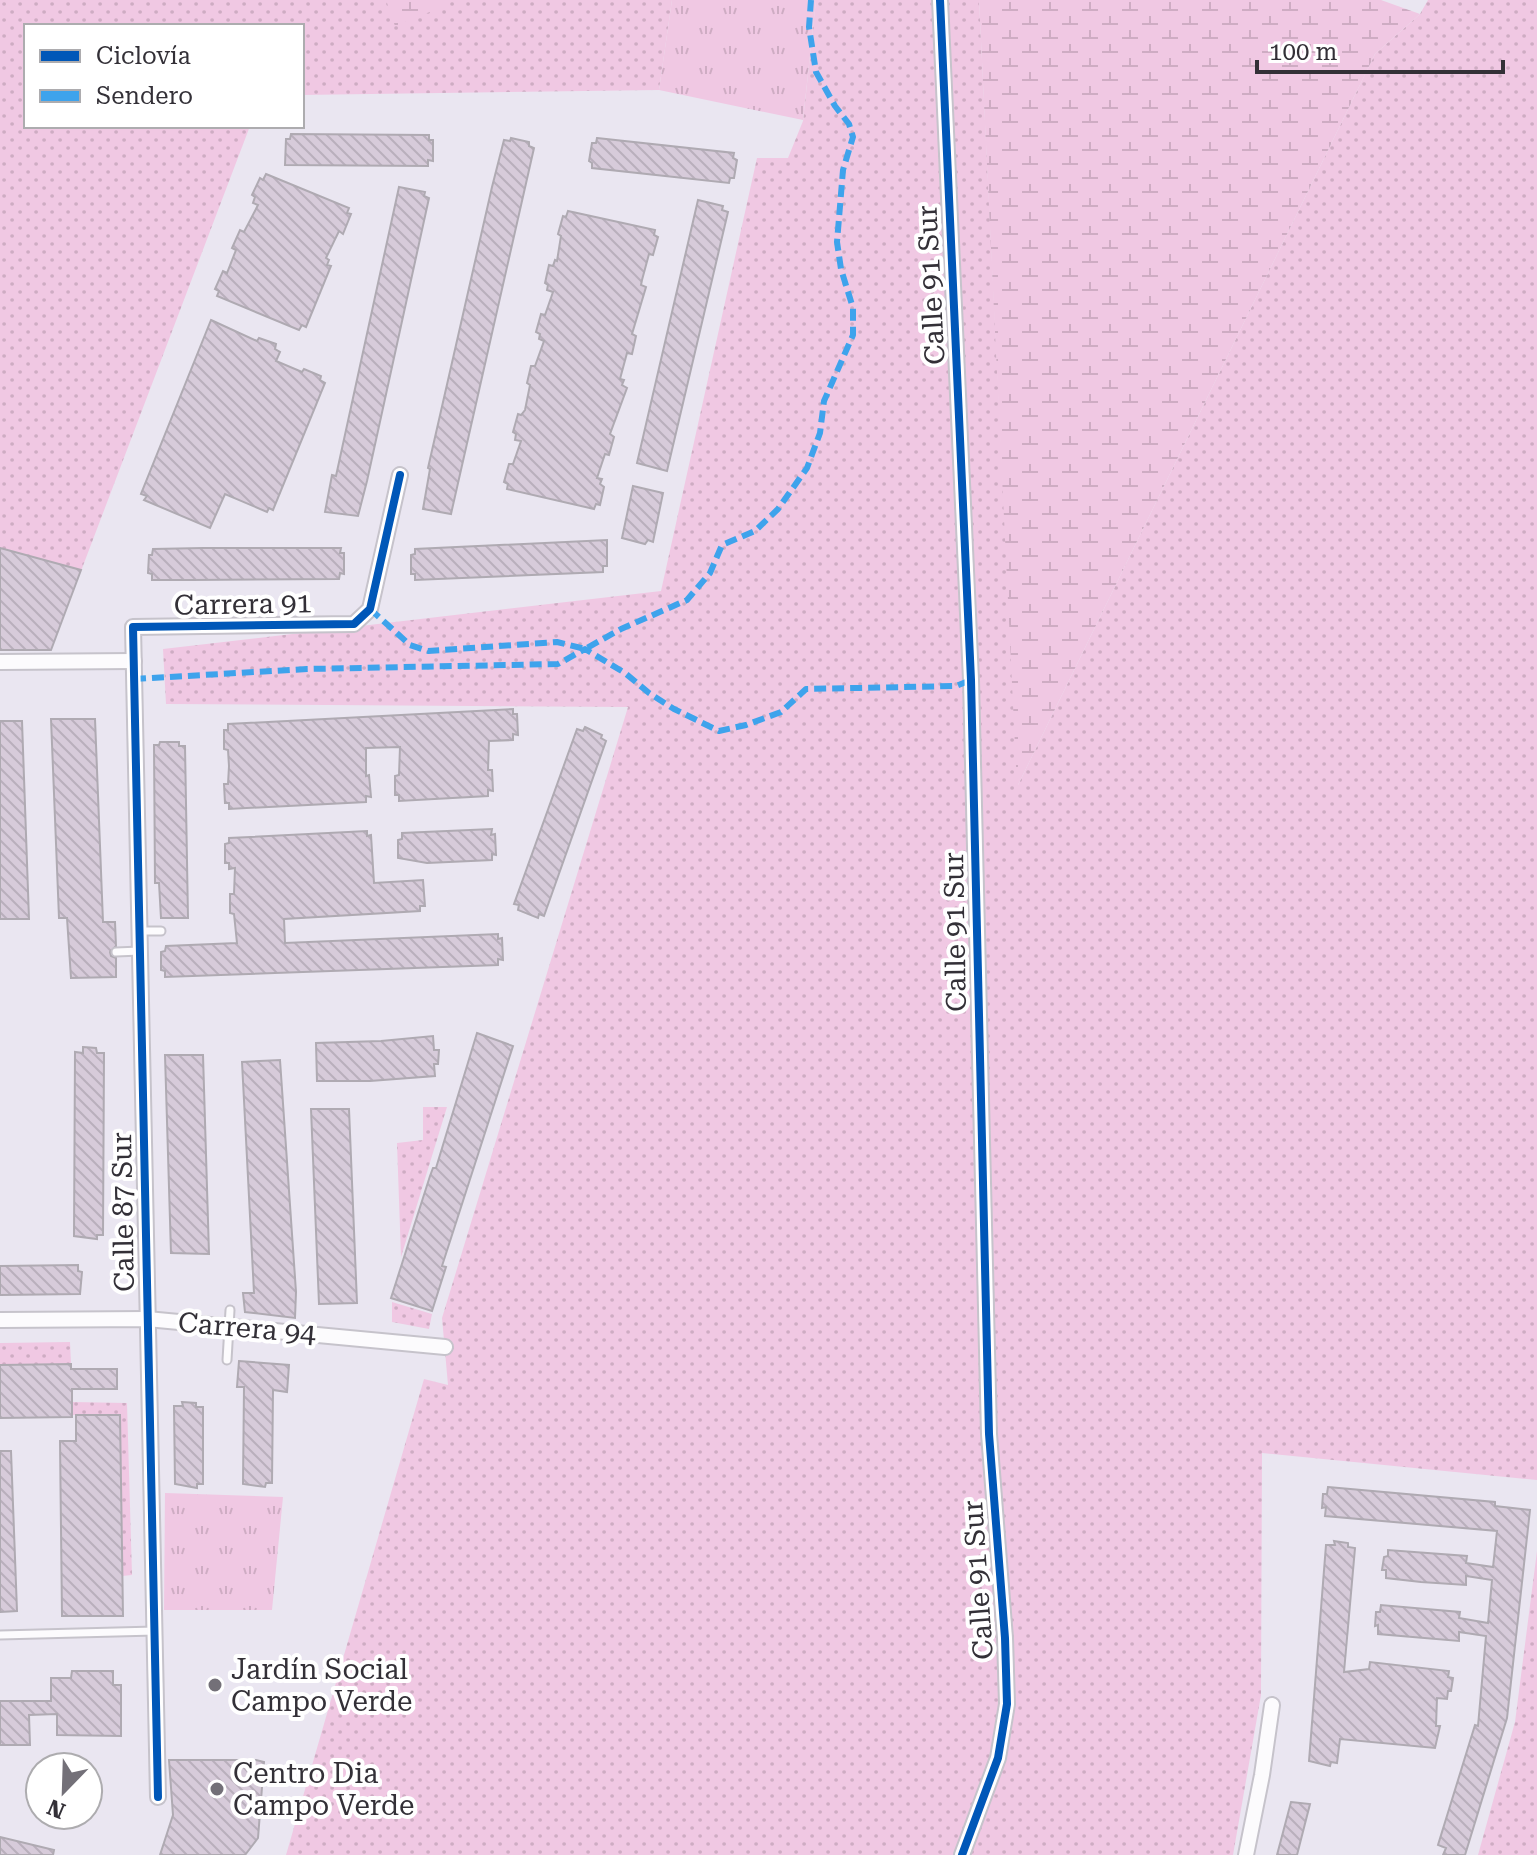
<svg xmlns="http://www.w3.org/2000/svg" width="1537" height="1855" viewBox="0 0 1537 1855" font-family="'Roboto Serif',serif">
<style>
.grass{fill:url(#grass-dots)}
.wetland{fill:url(#wetland-marsh)}
.park{fill:url(#park-tufts)}
.building{fill:url(#building-back-hatch);stroke:#afaab2;stroke-width:2}
.lines{fill:none;stroke-linecap:round;stroke-linejoin:round}
.service-casing{stroke:#c6c3cb;stroke-width:11}
.minor-casing{stroke:#c6c3cb;stroke-width:18}
.service{stroke:#fcfbfd;stroke-width:7}
.minor{stroke:#fcfbfd;stroke-width:14}
.quiet{stroke:#3ea3ec;stroke-width:6;stroke-dasharray:12 6;stroke-linecap:butt}
.cycleway-casing{stroke:#fff;stroke-width:13}
.cycleway{stroke:#0057b8;stroke-width:8}
.poi-dot{fill:#737078;stroke:#fff;stroke-width:3}
.labels{text-anchor:middle;dominant-baseline:central;stroke-width:8;stroke-linejoin:round;paint-order:stroke}
.street-label{font-size:28px;fill:#333037;stroke:#fff}
.poi-label{font-size:28px;fill:#333037;stroke:#fff;text-anchor:start}
</style>
<defs>
<pattern id="grass-dots" width="8" height="8" patternUnits="userSpaceOnUse" patternTransform="scale(2)"><rect width="8" height="8" fill="#f0c8e3"/><path d="M2 2h.1M6 6h.1" fill="none" stroke="#ceacc3" stroke-width="1.8" stroke-linecap="round"/></pattern>
<pattern id="wetland-marsh" width="20" height="14" patternUnits="userSpaceOnUse" patternTransform="scale(2)"><rect width="20" height="14" fill="#f0c8e3"/><path d="M1 5h8M5 5V1M11 12h8M15 12V8" fill="none" stroke="#ceacc3"/></pattern>
<pattern id="park-tufts" width="24" height="20" patternUnits="userSpaceOnUse" patternTransform="scale(2)"><rect width="24" height="20" fill="#f0c8e3"/><path d="M3 7l-1-3M5 7V3M7 7l1-3M15 17l-1-3M17 17v-4M19 17l1-3" fill="none" stroke="#ceacc3"/></pattern>
<pattern id="building-back-hatch" width="6" height="6" patternUnits="userSpaceOnUse" patternTransform="scale(2)"><rect width="6" height="6" fill="#d7cbda"/><path d="M-1 5l2 2M0 0l6 6M5-1l2 2" fill="none" stroke="#b9afbc"/></pattern>
</defs>
<rect width="100%" height="100%" fill="#eae6f1"/>
<g class="grass">
<polygon points="0,0 672,0 659,90 302,95 302,26 26,26 26,126 250,126 51,650 0,650"/>
<polygon points="816,0 979,0 1018,785 1375,54 1420,14 1428,0 1537,0 1537,1480 1262,1453 1261,1695 1233,1855 286,1855 424,1379 448,1385 442,1318 628,707 166,704 163,649 661,591 757,158 788,158 803,121"/>
<polygon points="423,1107 447,1107 401,1257 397,1143 423,1140"/>
<polygon points="392,1302 432,1314 429,1329 392,1322"/>
<polygon points="70,1342 71,1364 0,1365 0,1343"/>
<polygon points="72,1402 127,1403 132,1575 122,1576 120,1415 72,1415"/>
<polygon points="1537,1551 1537,1855 1478,1855 1515,1722"/>
</g>
<g class="wetland">
<polygon points="386,0 439,0 447,5 395,26"/>
<polygon points="979,0 1381,0 1420,14 1375,54 1017,787"/>
</g>
<g class="park">
<polygon points="672,0 816,0 803,120 659,90"/>
<polygon points="165,1493 283,1497 272,1610 164,1610"/>
</g>
<g class="building">
<polygon points="291,134 429,135 429,140 433,140 433,161 428,160 428,166 285,165 286,139 290,139"/>
<polygon points="511,138 529,142 529,146 534,148 451,514 423,509 430,469 428,468 492,187 504,140 510,141"/>
<polygon points="597,138 734,153 733,158 737,160 734,178 730,178 729,183 592,168 592,163 589,161 592,143 596,143"/>
<polygon points="266,174 349,208 347,213 351,214 343,234 339,231 326,258 329,260 327,265 331,266 306,327 302,325 299,330 217,296 219,291 215,289 223,271 227,273 236,250 232,248 240,230 244,232 258,205 253,203 255,197 252,195 260,178 263,180"/>
<polygon points="399,187 425,192 424,196 429,198 367,481 358,516 325,512 332,475 336,476"/>
<polygon points="698,200 723,206 722,210 728,212 667,471 637,463"/>
<polygon points="568,211 655,230 654,235 658,237 653,255 649,254 642,280 641,285 646,287 632,334 636,336 632,354 627,353 620,379 624,380 622,385 627,388 610,434 614,437 609,455 605,454 597,478 602,479 600,484 604,487 600,505 596,504 594,509 507,489 508,484 504,482 509,464 513,464 521,441 515,440 516,434 513,432 518,414 521,415 525,410 530,385 527,383 531,366 535,366 544,341 539,339 540,334 536,332 541,314 545,315 553,292 547,290 548,285 545,283 549,265 553,266 555,260 557,261 561,236 558,234 563,216 566,217"/>
<polygon points="211,320 257,341 259,338 276,344 275,349 280,352 276,361 302,372 304,369 321,376 320,380 325,383 273,510 269,508 267,512 225,494 210,528 144,500 147,496 141,494"/>
<polygon points="633,486 663,493 653,542 648,540 645,544 622,538"/>
<polygon points="607,540 607,566 603,566 603,572 415,580 415,574 411,574 411,555 415,554 415,549"/>
<polygon points="0,548 81,570 51,650 0,650"/>
<polygon points="203,548 341,548 340,553 344,553 344,574 340,573 339,579 192,580 152,580 152,574 148,573 149,555 152,555 153,549"/>
<polygon points="513,709 513,714 517,714 518,735 513,734 513,740 489,741 488,770 492,770 493,791 488,790 488,796 399,801 399,795 395,795 395,776 399,775 400,747 366,748 366,776 369,775 371,797 366,796 366,802 229,809 229,803 225,803 224,784 228,784 229,766 228,750 224,749 224,730 228,730 228,724"/>
<polygon points="51,719 95,719 103,922 115,922 116,946 110,952 111,956 116,958 116,977 71,978 67,918 59,918"/>
<polygon points="0,721 22,721 29,919 0,919"/>
<polygon points="585,727 602,735 601,738 606,741 544,916 539,914 538,918 518,910 519,905 514,904 577,729 583,731"/>
<polygon points="160,742 179,742 179,746 185,746 188,918 161,918 159,883 155,883 154,745 159,745"/>
<polygon points="492,829 491,835 495,834 496,855 492,854 492,860 427,863 398,858 398,840 402,839 402,833"/>
<polygon points="367,831 367,836 371,835 374,883 423,880 425,906 420,906 420,911 284,919 285,943 498,934 498,939 502,938 503,960 498,959 498,965 165,977 165,971 161,970 161,952 165,951 166,946 237,943 234,914 230,913 230,894 234,894 235,868 229,869 229,863 225,863 225,844 229,843 229,838"/>
<polygon points="477,1033 513,1046 442,1266 446,1267 432,1311 391,1298 430,1176 433,1168 436,1168"/>
<polygon points="433,1036 434,1050 439,1050 438,1064 434,1064 435,1076 370,1081 317,1081 316,1043 381,1041"/>
<polygon points="83,1047 96,1048 97,1053 104,1053 103,1235 97,1235 97,1239 74,1236 75,1052 83,1053"/>
<polygon points="165,1055 203,1055 209,1254 171,1253"/>
<polygon points="280,1060 296,1292 295,1318 245,1312 243,1293 254,1293 242,1062"/>
<polygon points="311,1109 349,1109 357,1303 319,1304"/>
<polygon points="78,1265 78,1271 82,1272 80,1294 0,1295 0,1266"/>
<polygon points="239,1361 289,1365 287,1392 273,1390 272,1483 266,1483 265,1487 243,1484 244,1387 237,1387"/>
<polygon points="71,1364 71,1369 117,1369 117,1389 72,1389 72,1417 0,1418 0,1365"/>
<polygon points="182,1402 196,1403 196,1407 203,1407 203,1484 197,1484 197,1488 175,1484 174,1406 183,1406"/>
<polygon points="76,1415 120,1415 123,1616 62,1616 60,1441 76,1441"/>
<polygon points="0,1451 11,1451 17,1611 0,1612"/>
<polygon points="1328,1487 1495,1502 1495,1506 1530,1510 1507,1718 1465,1855 1443,1855 1446,1848 1438,1845 1475,1725 1478,1726 1486,1636 1459,1632 1459,1641 1378,1634 1378,1625 1375,1626 1376,1612 1380,1612 1381,1605 1426,1609 1460,1612 1459,1618 1488,1623 1492,1580 1466,1576 1466,1585 1421,1582 1386,1578 1386,1570 1382,1570 1384,1557 1388,1556 1388,1550 1467,1556 1466,1563 1493,1567 1497,1531 1325,1516 1326,1507 1322,1508 1323,1494 1327,1494"/>
<polygon points="1334,1541 1348,1543 1348,1547 1355,1548 1344,1672 1369,1669 1370,1662 1449,1671 1448,1677 1453,1678 1451,1691 1448,1691 1447,1699 1437,1698 1436,1726 1440,1726 1435,1748 1340,1739 1337,1763 1331,1762 1330,1766 1309,1761 1326,1545 1335,1545"/>
<polygon points="72,1671 113,1671 113,1685 121,1685 121,1736 57,1735 57,1714 29,1715 30,1745 0,1745 0,1701 51,1701 51,1678 71,1678"/>
<polygon points="169,1760 256,1760 264,1762 258,1838 245,1855 160,1855 173,1815"/>
<polygon points="1291,1802 1310,1804 1297,1855 1277,1855"/>
<polygon points="0,1837 54,1850 53,1855 0,1855"/>
</g>
<g class="lines">
<defs>
<g id="service">
<polyline points="139,931 161,931"/>
<polyline points="116,952 140,951"/>
<polyline points="227,1360 230,1310"/>
<polyline points="0,1635 155,1631"/>
</g>
<g id="minor">
<polyline points="940,0 971,680 989,1434 1005,1638 1007,1704 998,1758 962,1855"/>
<polyline points="0,662 134,661"/>
<polyline points="0,1320 147,1319 445,1347"/>
<polyline points="158,1797 133,627 354,624 370,609 400,475"/>
<polyline points="1246,1855 1262,1775 1272,1705"/>
</g>
</defs>
<use href="#service" class="service-casing"/>
<use href="#minor" class="minor-casing"/>
<use href="#service" class="service"/>
<use href="#minor" class="minor"/>
<g class="quiet">
<polyline points="370,609 410,645 428,651 557,642 585,649 621,629 687,600 710,573 722,545 755,531 778,509 807,468 820,433 824,401 853,335 853,308 841,269 837,242 843,170 853,137 849,124 835,106 816,72 809,27 811,0"/>
<polyline points="134,679 307,669 558,664 585,649 625,673 649,693 674,709 719,731 746,725 781,712 806,689 956,686 971,680"/>
</g>
<defs>
<g id="cycleway">
<polyline points="940,0 971,680 989,1434 1005,1638 1007,1704 998,1758 962,1855"/>
<polyline points="158,1797 133,627 354,624 370,609 400,475"/>
</g>
</defs>
<use href="#cycleway" class="cycleway-casing"/>
<use href="#cycleway" class="cycleway"/>
</g>
<g class="poi-dot">
<circle cx="215" cy="1685" r="8"/>
<circle cx="217" cy="1789" r="8"/>
</g>
<g class="labels">
<g class="street-label">
<text transform="translate(931 285) rotate(-93)">Calle 91 Sur</text>
<text transform="translate(243 604) rotate(-1)">Carrera 91</text>
<text transform="translate(955 932) rotate(-91)">Calle 91 Sur</text>
<text transform="translate(123 1212) rotate(-91)">Calle 87 Sur</text>
<text transform="translate(247 1328) rotate(5)">Carrera 94</text>
<text transform="translate(978 1580) rotate(-94)">Calle 91 Sur</text>
</g>
<g class="poi-label">
<text x="231" y="1669">Jardín Social<tspan x="231" dy="32">Campo Verde</tspan></text>
<text x="233" y="1773">Centro Dia<tspan x="233" dy="32">Campo Verde</tspan></text>
</g>
</g>
<rect x="24" y="24" width="280" height="104" fill="#ffffff" stroke="#adacaf" stroke-width="2"/>
<rect x="40" y="50" width="40" height="12" fill="#0057b8" stroke="#adacaf" stroke-width="2"/>
<text x="96" y="64" font-size="24" fill="#333037">Ciclovía</text>
<rect x="40" y="90" width="40" height="12" fill="#3ea3ec" stroke="#adacaf" stroke-width="2"/>
<text x="96" y="104" font-size="24" fill="#333037">Sendero</text>
<g transform="translate(64 1791) rotate(203)"><circle r="38" fill="#ffffff" stroke="#adacaf" stroke-width="2"/>
<path d="M0-6L14 30L0 20L-14 30Z" fill="#737078"/>
<text y="-12" font-size="22" font-weight="bold" text-anchor="middle" fill="#333037">N</text>
</g>
<path d="M1257 60v12h246v-12" fill="none" stroke="#333037" stroke-width="4"/>
<text x="1269" y="60" font-size="24" fill="#333037" stroke="#ffffff" stroke-width="6" paint-order="stroke">100 m</text>
</svg>
